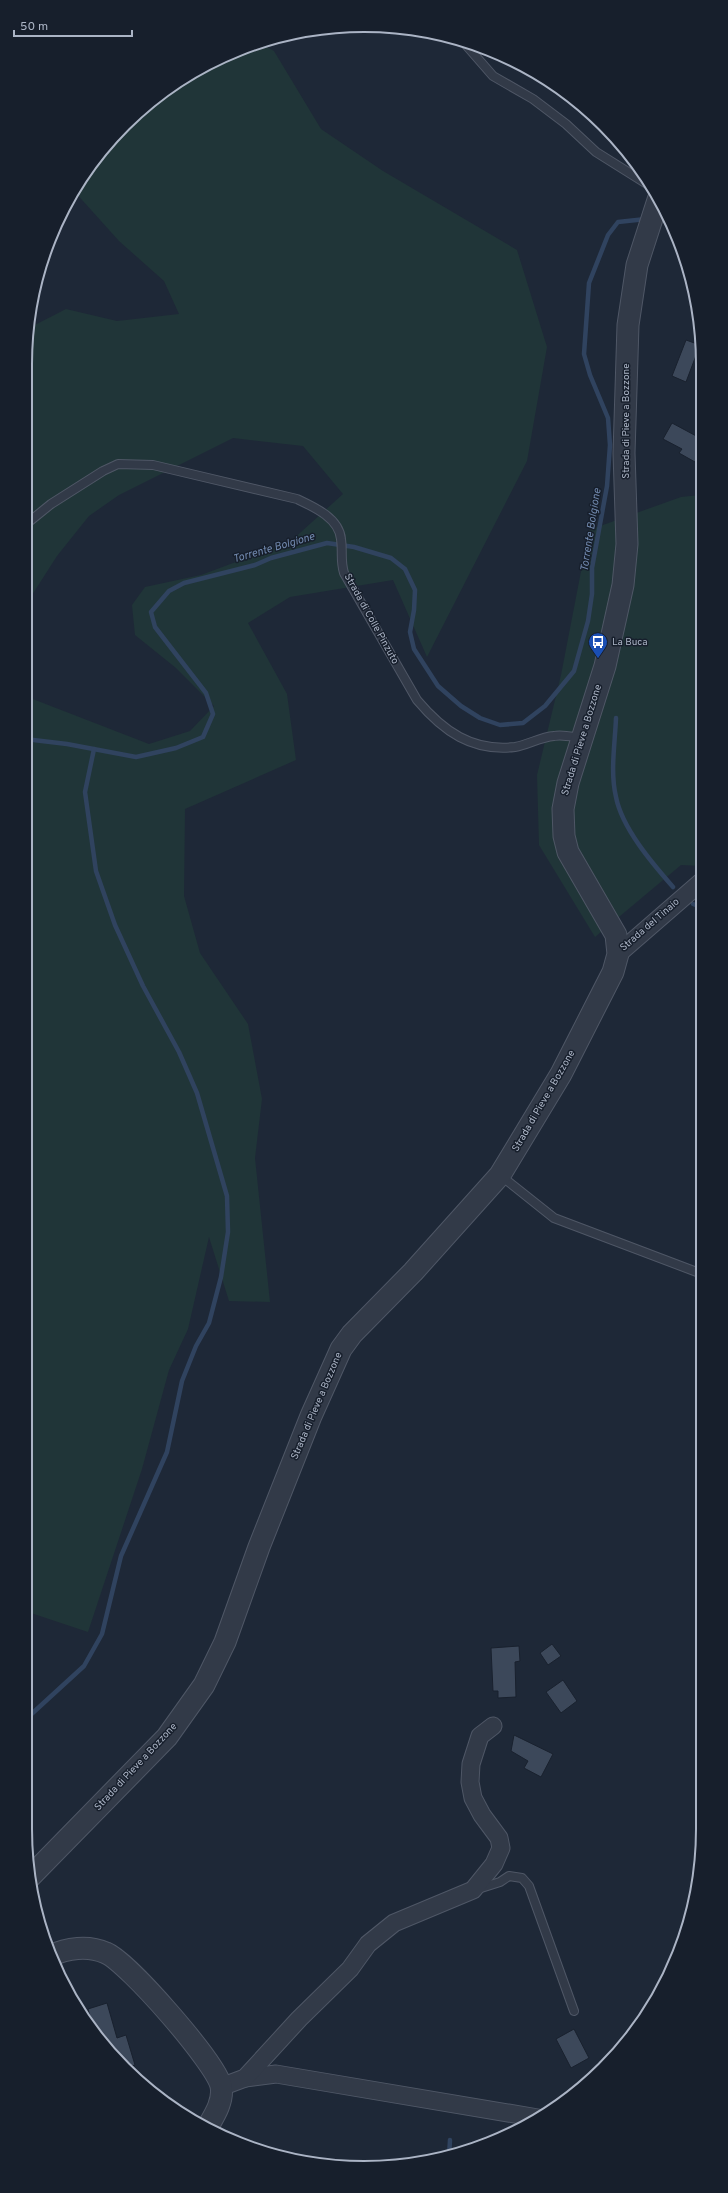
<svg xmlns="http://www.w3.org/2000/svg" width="728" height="2193" viewBox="0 0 728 2193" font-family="Overpass,sans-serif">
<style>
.green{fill:#203538}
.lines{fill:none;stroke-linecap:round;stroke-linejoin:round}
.stream{stroke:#30435f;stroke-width:4.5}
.building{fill:#3c485a;stroke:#19212e}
.service-casing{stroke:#4f5766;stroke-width:10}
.minor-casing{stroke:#4f5766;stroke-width:19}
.tertiary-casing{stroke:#4f5766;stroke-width:23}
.service{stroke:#323a48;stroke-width:8}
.minor{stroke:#323a48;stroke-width:17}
.tertiary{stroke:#323a48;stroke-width:21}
.labels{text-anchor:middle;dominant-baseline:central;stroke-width:3;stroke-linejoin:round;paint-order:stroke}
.street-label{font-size:10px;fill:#abb4c5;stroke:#171f2c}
.poi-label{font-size:10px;fill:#abb4c5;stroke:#171f2c;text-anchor:start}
.water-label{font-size:11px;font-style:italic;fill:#728aaf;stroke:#171f2c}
.rim{fill:none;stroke:#abb4c5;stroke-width:2}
</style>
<rect width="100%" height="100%" fill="#1e2837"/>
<g class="green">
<path d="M260,43L274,51L321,129L383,171L517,250L547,347L527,461L427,657L393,580L290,597L248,623L287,694L296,760L185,809L184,896L200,953L248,1024L262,1099L255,1158L270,1302L229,1301L209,1237L188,1329L169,1370L142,1469L88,1632L25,1611V696L149,744L190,731L214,706L176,668L135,635L132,605L145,587L201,575L290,542L343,494L303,446L233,438L119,495L89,516L57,556L25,606V364L29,328L66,309L117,321L179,314L164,281L119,241L74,191C111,123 186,66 260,43Z"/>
<polygon points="700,495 701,866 681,865 595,937 539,845 537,775 561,675 589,530 681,497"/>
</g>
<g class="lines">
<g class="stream">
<polyline points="657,219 670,220"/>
<path d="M616,718C615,744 610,772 616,797C622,828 652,863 673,887"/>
<polyline points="25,739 67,744 136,757 176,748 203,737 213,714 206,693 155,627 151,612 169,591 184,583 255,565 271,558 327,543 354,547 391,558 405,569 415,590 414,610 410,632 414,649 438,686 461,706 480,718 500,725 523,723 545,706 574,671 588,621 592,594 592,568 607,486 610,445 608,418 590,375 584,354 589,283 608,235 618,222 646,219"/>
<polyline points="693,904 701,907"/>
<polyline points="25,1720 84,1666 102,1634 121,1556 167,1452 182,1381 196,1346 209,1323 221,1277 228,1232 227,1196 197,1093 179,1052 143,986 115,925 96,871 85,792 94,749"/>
<polyline points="449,2157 450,2140"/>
</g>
</g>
<g class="building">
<polygon points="686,340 700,345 686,382 672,376"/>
<polygon points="672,423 700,438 700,453 695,462 679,453 682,449 663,439"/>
<polygon points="552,1644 561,1656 548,1665 540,1653"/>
<polygon points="519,1646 520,1661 515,1662 516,1697 498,1698 498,1691 493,1691 491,1648"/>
<polygon points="563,1680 577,1701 561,1713 546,1692"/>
<polygon points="514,1735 553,1754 541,1777 524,1768 528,1761 511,1751"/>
<polygon points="107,2003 117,2038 126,2035 135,2065 125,2068 109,2053 92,2025 88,2009"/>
<polygon points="574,2029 589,2058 571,2068 556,2039"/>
</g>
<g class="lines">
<defs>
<g id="service">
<polyline points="466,45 493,76 533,99 566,124 596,152 647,184"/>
<path d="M25,525L51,504L103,471L118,464L153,465L297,499C314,507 339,518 341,539C343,552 340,559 344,573L417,700C443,731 472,752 515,747C528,745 540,737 554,736C562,734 573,737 581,738"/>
<polyline points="500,1175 554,1218 702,1274"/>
<polyline points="478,1889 500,1882 509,1876 522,1878 529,1886 574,2011"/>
</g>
<g id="minor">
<polyline points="618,954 701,882"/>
<polyline points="245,2078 276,2074 538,2118"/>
<polyline points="221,2087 245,2078 299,2019 350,1969 368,1944 394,1923 473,1890 494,1864 501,1848 499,1838 482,1815 473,1798 470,1782 471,1764 480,1736 493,1726"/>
</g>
<g id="tertiary">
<polyline points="30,1877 167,1737 204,1685 225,1642 259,1547 311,1416 341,1349 352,1334 413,1272 500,1175 561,1074 613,972 618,954 616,935 568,852 564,836 563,809 568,783 605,666 623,585 627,544 624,453 628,325 637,265 658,200"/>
<path d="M50,1956C67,1948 88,1945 106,1953C128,1962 216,2063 221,2086C224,2101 214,2116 207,2128"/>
</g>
</defs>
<use href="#service" class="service-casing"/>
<use href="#minor" class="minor-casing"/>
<use href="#tertiary" class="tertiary-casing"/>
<use href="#service" class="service"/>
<use href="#minor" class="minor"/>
<use href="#tertiary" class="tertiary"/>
</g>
<defs>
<symbol id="bus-pin" viewBox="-11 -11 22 30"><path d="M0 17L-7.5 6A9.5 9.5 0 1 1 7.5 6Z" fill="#1a4fb4" stroke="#171f2c"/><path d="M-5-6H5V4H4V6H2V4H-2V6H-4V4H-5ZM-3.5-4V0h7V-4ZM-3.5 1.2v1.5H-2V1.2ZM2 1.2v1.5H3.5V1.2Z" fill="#fff"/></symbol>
</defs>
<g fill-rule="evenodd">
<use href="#bus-pin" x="587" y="631" width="22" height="30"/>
</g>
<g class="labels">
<g class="street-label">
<text transform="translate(626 421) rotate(-90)">Strada di Pieve a Bozzone</text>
<text transform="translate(371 619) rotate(61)">Strada di Colle Pinzuto</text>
<text transform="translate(582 740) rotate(-73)">Strada di Pieve a Bozzone</text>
<text transform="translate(650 925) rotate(-41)">Strada del Tinaio</text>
<text transform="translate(544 1101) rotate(-60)">Strada di Pieve a Bozzone</text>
<text transform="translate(317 1406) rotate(-67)">Strada di Pieve a Bozzone</text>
<text transform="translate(136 1767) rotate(-47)">Strada di Pieve a Bozzone</text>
</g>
<g class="poi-label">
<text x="612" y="642">La Buca</text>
</g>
<g class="water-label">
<text transform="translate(591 530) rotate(-81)">Torrente Bolgione</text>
<text transform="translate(274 548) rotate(-16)">Torrente Bolgione</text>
</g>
</g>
<path d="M0 0H728V2193H0ZM364 32H364A332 332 0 0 1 696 364V1829A332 332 0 0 1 364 2161H364A332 332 0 0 1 32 1829V364A332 332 0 0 1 364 32Z" fill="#171f2c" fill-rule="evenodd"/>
<path class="rim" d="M364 32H364A332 332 0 0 1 696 364V1829A332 332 0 0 1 364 2161H364A332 332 0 0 1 32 1829V364A332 332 0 0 1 364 32Z"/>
<path d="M14 30v6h118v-6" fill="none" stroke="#abb4c5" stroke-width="2"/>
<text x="20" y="30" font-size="12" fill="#abb4c5" stroke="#171f2c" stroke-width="3" paint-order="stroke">50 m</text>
</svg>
